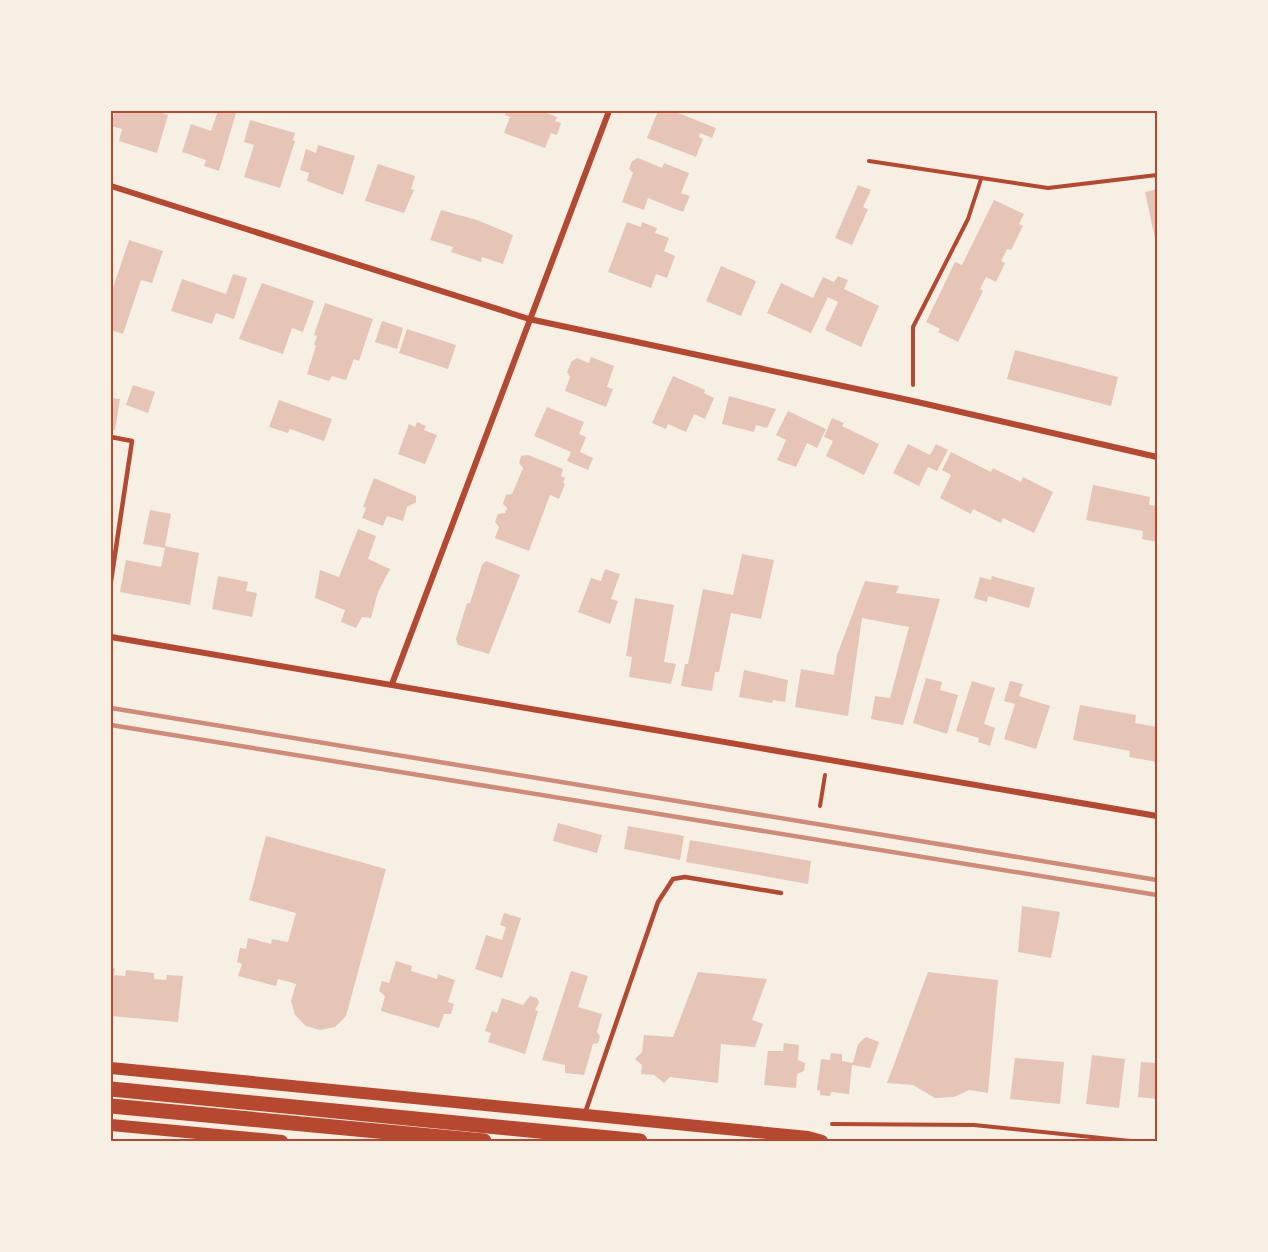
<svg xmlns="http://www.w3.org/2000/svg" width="1268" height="1252" viewBox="0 0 1268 1252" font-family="Arial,sans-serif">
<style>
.building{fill:#e6c5b7}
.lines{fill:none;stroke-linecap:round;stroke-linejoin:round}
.path{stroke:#b5482f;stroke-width:4}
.service{stroke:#b5482f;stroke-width:4.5}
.minor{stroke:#b5482f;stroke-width:6}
.secondary{stroke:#b5482f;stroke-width:12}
.primary{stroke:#b5482f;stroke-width:15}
.rail{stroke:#cf8b77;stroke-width:4.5}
.neatline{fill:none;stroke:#b5482f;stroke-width:2}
</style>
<rect width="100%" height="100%" fill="#f6efe4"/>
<g class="building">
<polygon points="115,111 154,111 168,115 157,153 119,141 122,129 111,126"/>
<polygon points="218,111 236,113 219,171 204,166 206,160 182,152 191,124 211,131"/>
<polygon points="507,111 541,111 557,117 555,121 561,123 557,135 551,133 545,148 504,133 510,117 505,115"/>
<polygon points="658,111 673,111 716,128 712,138 700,133 699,137 703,139 696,157 647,138"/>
<polygon points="250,120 295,133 293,140 295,141 280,188 244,177 254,145 244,142"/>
<polygon points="318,145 355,156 343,195 307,181 309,173 300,170 306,149 316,153"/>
<polygon points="638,158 662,168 664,163 689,173 681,193 690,196 683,212 648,198 644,210 622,202 633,173 629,169 632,161"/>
<polygon points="378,164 415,176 411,189 414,190 404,213 365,201"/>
<polygon points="858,185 871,190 863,207 868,209 852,245 835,238"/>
<polygon points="1157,189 1157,243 1156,243 1145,192"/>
<polygon points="994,200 1024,214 1019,224 1023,226 1011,250 1007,249 1001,261 1005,263 996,282 986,277 980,289 983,291 958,342 938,332 940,329 926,322 955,262 962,265"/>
<polygon points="441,210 477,220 513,235 503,264 482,257 481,262 451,252 453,247 430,240"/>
<polygon points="627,222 641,227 642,222 657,228 655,233 669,238 664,251 675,256 667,278 656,274 651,288 608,272"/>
<polygon points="129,240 163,251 152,283 141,280 123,334 111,330 111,294"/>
<polygon points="721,266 756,281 741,316 706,301"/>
<polygon points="233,274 247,278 234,319 216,313 212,324 171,311 182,279 226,294"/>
<polygon points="838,276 848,280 844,289 879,306 861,347 825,330 838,302 828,297 811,333 767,313 781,283 813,298 823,277 834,282"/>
<polygon points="262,283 314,301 303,332 292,328 283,354 239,339"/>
<polygon points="325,303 373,319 359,361 354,359 346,380 332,376 329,381 307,374 316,346 314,345 317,336 314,335"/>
<polygon points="382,321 403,328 397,349 375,342"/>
<polygon points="407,329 456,345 448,369 399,353"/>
<polygon points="1015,350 1118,377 1111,406 1007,379"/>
<polygon points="591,357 614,366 607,387 613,389 606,407 565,391 570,377 567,372 571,362 577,358 589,363"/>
<polygon points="673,376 705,390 704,393 714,398 705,419 694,414 686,432 668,424 666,429 652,423"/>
<polygon points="133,385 155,392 148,413 126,405"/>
<polygon points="729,396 776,409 767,428 756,425 754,432 722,424"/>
<polygon points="111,398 120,399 115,430 111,430"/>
<polygon points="279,400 332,419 324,441 290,429 288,433 269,427"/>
<polygon points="547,407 584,422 579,434 586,437 580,452 593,458 588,470 567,461 571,452 534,436"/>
<polygon points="788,411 826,429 817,448 807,443 796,467 777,460 786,440 776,435"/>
<polygon points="832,418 844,423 842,426 879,444 864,475 826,456 833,441 824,437"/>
<polygon points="417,422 426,426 424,430 437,435 425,464 398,454 409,424 415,427"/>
<polygon points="908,444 930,455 936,444 948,450 937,471 928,467 919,486 893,473"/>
<polygon points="951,452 991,472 993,468 1021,482 1023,477 1053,492 1034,533 1003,518 1001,523 973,509 971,514 940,498 951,475 942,470"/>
<polygon points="528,455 563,469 561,476 565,478 563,483 565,484 559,499 550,495 529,551 495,538 499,527 495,522 498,514 505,513 507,508 503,504 506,495 512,494 523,468 519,463 521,456"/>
<polygon points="374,478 416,496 416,502 407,507 403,521 387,516 383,526 362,518 366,508 363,507"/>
<polygon points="1093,485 1150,497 1149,505 1157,506 1157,542 1142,539 1143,531 1086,520"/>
<polygon points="150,510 171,514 165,546 199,553 190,605 120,592 126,560 161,567 165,548 143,544"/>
<polygon points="358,529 376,536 368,559 390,569 378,592 371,618 362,617 356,628 341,622 345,610 315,598 320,570 339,577"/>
<polygon points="742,554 774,560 761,619 731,613 719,672 715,672 712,691 681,686 685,664 688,664 703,589 733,595"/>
<polygon points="486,561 520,575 489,654 458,645 456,639 467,603 470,603 482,565"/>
<polygon points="605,569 620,574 611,599 618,601 610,624 578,612 591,578 601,581"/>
<polygon points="218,576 248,582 246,591 257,593 252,617 212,609"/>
<polygon points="992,576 1035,588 1029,608 988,596 987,602 974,598 980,577 991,580"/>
<polygon points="865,581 899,586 896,593 940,599 903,725 871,719 875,696 890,698 909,627 862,618 848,716 795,707 801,669 834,675 837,655"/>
<polygon points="635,598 674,605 664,662 676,664 671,684 629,677 632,657 626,656"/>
<polygon points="744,670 788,680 785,702 773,700 772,703 739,697"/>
<polygon points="926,678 942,682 940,690 958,695 947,734 913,723"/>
<polygon points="972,681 995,688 984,724 995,728 990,746 978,742 979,738 956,731"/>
<polygon points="1010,681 1023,684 1019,696 1050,706 1036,749 1004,739 1015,704 1004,701"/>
<polygon points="1080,705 1136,715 1135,723 1157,727 1157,762 1129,757 1130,751 1073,740"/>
<polygon points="558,823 602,835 597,853 553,841"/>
<polygon points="628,826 684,836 680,860 624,849"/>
<polygon points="266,836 386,869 346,1016 335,1027 320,1030 306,1026 295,1015 291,1001 296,984 278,979 276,986 238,976 242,964 237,962 240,948 246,949 248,938 271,944 272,939 288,942 296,913 249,900"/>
<polygon points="690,840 811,861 808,884 686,862"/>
<polygon points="1022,906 1060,912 1051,958 1018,952"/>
<polygon points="504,913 521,918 502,978 475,969 486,935 502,940 506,927 500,925"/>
<polygon points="396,961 412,966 411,971 437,979 438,974 455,980 448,1002 454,1004 451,1014 444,1014 439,1028 381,1011 385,996 379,991 382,981 389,983"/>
<polygon points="115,968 114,975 125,976 126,970 154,973 154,979 166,980 167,975 183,976 178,1022 111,1016 111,969"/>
<polygon points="571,971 588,976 578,1007 602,1014 597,1032 600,1036 598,1043 593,1044 584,1075 565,1073 565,1065 542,1060"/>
<polygon points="698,972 767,979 752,1020 763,1024 755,1047 721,1044 718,1083 670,1077 664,1083 654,1075 641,1074 642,1065 635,1059 642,1052 644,1035 673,1037"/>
<polygon points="928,972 998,980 988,1093 969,1090 954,1097 935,1098 913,1085 887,1083"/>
<polygon points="530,996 537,998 539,1003 535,1010 538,1011 525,1054 488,1042 491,1033 485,1031 492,1011 497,1013 502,998 523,1005"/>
<polygon points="866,1037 879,1042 870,1068 852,1065 849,1094 831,1092 830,1096 820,1095 820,1091 817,1090 821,1059 830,1060 831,1053 842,1054 842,1061 853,1063 858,1044"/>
<polygon points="784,1043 799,1045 798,1060 805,1063 804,1071 797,1074 796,1088 764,1085 768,1051 783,1051"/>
<polygon points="1092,1055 1125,1059 1119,1108 1086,1104"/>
<polygon points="1015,1058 1064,1062 1060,1104 1010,1099"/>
<polygon points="1141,1062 1157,1063 1157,1099 1138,1097"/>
</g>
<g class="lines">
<g class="path">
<polyline points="869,161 1048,188 1157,175"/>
<polyline points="913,385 913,327 968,219 981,179"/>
<polyline points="820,806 825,775"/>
<polyline points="832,1124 974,1125 1130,1141"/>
</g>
<g class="service">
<polyline points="111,437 132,441 111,581"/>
<polyline points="585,1113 658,902 673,879 685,877 781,893"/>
</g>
<g class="minor">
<polyline points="111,186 529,319 913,401 1157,457"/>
<polyline points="111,637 1157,816"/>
<polyline points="392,684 609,111"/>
</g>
<g class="secondary">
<polyline points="111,1068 808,1137 822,1141"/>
<polyline points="111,1125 282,1141"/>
</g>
<g class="primary">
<polyline points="111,1089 640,1141"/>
<polyline points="111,1106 484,1141"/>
</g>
<g class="rail">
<polyline points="111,708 1157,880"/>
<polyline points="111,725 1157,895"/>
</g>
</g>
<rect width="1268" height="1252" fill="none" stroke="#f6efe4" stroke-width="225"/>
<rect x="112" y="112" width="1044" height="1028" class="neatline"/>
</svg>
